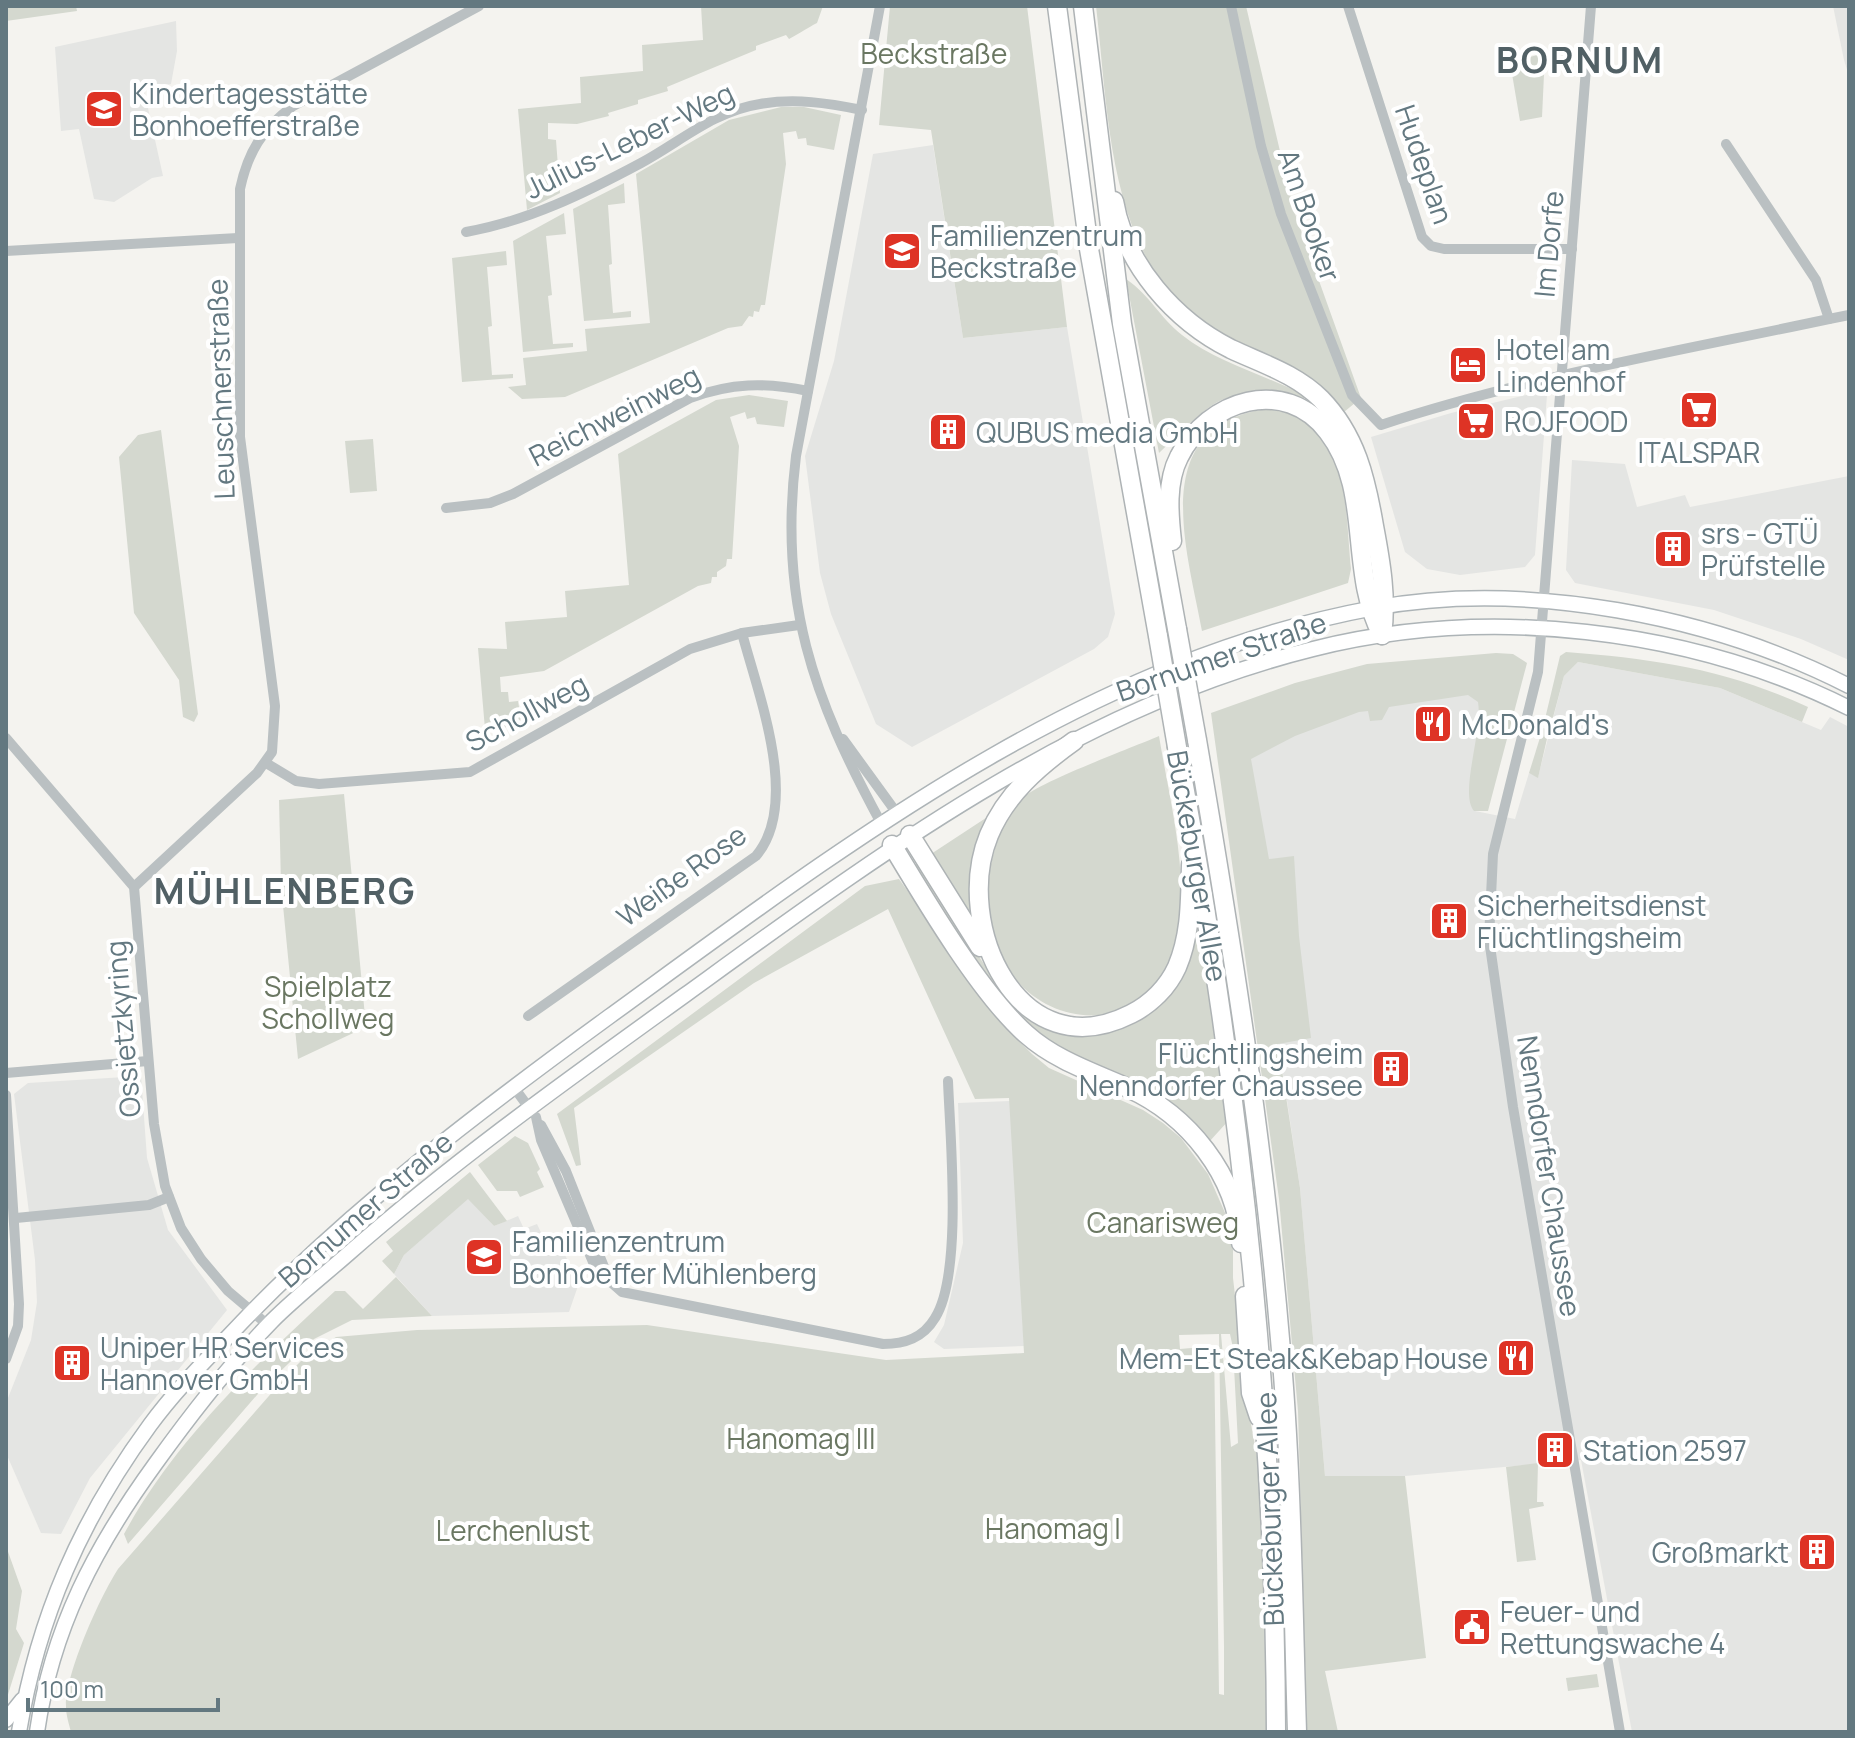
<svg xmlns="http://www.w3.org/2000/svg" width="1855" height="1738" viewBox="0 0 1855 1738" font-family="Manrope,sans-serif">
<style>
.built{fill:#e4e5e3}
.green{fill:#d4d8cf;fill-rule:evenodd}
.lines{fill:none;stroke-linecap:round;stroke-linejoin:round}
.secondary-casing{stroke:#adb4b7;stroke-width:17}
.highway-casing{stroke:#aeb3b5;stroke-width:21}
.street{stroke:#bac0c2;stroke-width:10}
.secondary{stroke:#fff;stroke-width:14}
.highway{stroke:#fff;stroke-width:18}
.highway-bridge-casing{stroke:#aeb3b5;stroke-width:21;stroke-linecap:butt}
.highway-bridge{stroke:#fff;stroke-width:18}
.labels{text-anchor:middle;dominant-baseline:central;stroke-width:8;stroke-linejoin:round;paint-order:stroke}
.park-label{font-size:28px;fill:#6a7762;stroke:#fff}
.poi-label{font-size:28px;fill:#637880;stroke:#fff;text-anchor:start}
.street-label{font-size:28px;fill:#637880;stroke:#fff}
.district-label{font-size:36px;font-weight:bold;letter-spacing:2px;fill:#516065;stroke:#fff}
</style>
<rect width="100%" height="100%" fill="#f4f3ef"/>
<g class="built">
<polygon points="1833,6 1849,6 1849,76 1844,60"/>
<polygon points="176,21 177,51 171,84 144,90 163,176 152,178 114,202 94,199 79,129 61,131 55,47"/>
<polygon points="933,145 963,338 1067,327 1115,614 1108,637 1094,649 912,747 876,724 831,614 820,573 805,456 834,361 873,154"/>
<polygon points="1543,391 1547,395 1535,555 1525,567 1460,575 1427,569 1405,552 1371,437 1451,413"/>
<polygon points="1572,460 1625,464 1637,507 1685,495 1690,507 1849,476 1849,660 1801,639 1714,610 1575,583 1566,570"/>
<polygon points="1578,662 1720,688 1821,730 1830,717 1849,727 1849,1732 1632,1732 1581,1460 1405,1476 1325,1476 1300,1188 1233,737 1446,682 1503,688 1475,811 1515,819 1529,773 1538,777 1564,676"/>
<polygon points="141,1076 147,1158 168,1230 227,1310 90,1478 61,1534 41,1533 6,1453 6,1403 31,1340 37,1302 35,1260 14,1094 28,1083"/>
<polygon points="1010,1101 1024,1346 944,1349 934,1342 944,1325 963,1243 958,1103"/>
<polygon points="468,1198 494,1226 518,1216 524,1229 537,1224 546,1243 557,1239 579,1283 569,1312 432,1316 394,1274 404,1255"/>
</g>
<g class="green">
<polygon points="6,6 76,6 77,11 6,21"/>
<path d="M701,6H823L817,23C807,28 802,32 789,39L786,35L756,46V50L667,87L668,91L638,100V104L608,113L609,116L577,124L548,123V139L556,140L560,193L527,210L518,109L581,103L580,77L643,71L642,45L703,40Z"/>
<polygon points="890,6 1027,6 1067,327 963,338 931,130 879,125"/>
<path d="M1096,6H1246L1294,211L1361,398L1344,412C1301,364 1263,359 1211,328C1107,264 1109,114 1096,6Z"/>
<polygon points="1545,53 1542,117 1520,121 1510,62"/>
<polygon points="781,107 804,107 841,115 834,150 807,145 806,138 798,139 796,131 783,133 786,164 765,305 761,305 759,312 754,311 753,317 749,316 742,326 728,328 565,397 522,399 508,387 526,385 523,358 587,351 585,329 650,323 636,174 729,120"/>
<polygon points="624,183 625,203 608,205 612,264 609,265 613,313 631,311 631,317 584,321 573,209"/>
<polygon points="564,213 566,234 546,236 552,295 548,296 553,344 573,343 573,347 523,352 513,241"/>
<polygon points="506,251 507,265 487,267 492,326 488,327 492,375 513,374 513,378 462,382 452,258"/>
<path d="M1126,279C1151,296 1159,317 1182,335C1216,362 1265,375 1304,395V402C1221,383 1217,398 1159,453Z"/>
<polygon points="749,395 788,401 784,427 757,424 755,417 747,419 745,412 730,417 739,446 732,559 727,559 726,566 717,572 717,577 712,577 711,583 698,586 544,671 500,677 501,692 508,692 509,702 518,701 521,719 497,732 485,729 478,648 507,649 505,622 567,617 565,591 629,585 618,454 716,400"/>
<path d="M1267,409C1282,412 1303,415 1314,426C1349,461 1346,523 1351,569L1348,583L1202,631C1187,549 1146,425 1267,409Z"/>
<polygon points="161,430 198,714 194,722 183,717 179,680 134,613 119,457 138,435"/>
<polygon points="373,439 377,491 350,493 345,441"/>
<path d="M1566,652C1656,659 1725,669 1808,707L1802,722L1720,688L1578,662L1564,676L1551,725L1544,723L1560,656Z"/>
<path d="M1496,653L1513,654L1527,663L1488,811H1474C1459,793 1483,732 1478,702L1468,695L1389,707L1382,720L1370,721L1368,711L1359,712L1295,736L1251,759L1269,859L1294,856L1299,936L1311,1038L1278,1044L1300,1188L1325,1476H1405L1426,1658L1325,1671L1338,1732H1307L1298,1411L1279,1199L1211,713L1295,683L1367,664Z"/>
<polygon points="1543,728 1549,730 1538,778 1529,773"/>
<path d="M1159,736C1169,797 1186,860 1180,922C1166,1070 966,1034 990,871C993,849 1005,815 1021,799C1041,781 1129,749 1159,736Z"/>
<polygon points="344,794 366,1027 298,1059 281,885 279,800"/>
<path d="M995,812C980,849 967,878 972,919L931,854Z"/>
<path d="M917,864L1004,994L1021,1010L1038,1020L1144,1016L1198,917L1229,1120L1209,1142C1181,1106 1150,1085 1107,1069C1092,1064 1073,1061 1061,1052C995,1010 956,930 914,866Z"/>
<path d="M899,879L1004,1026L1032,1054L1049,1068L1143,1110L1163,1123L1181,1138L1208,1174L1233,1231V1278L1248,1408L1263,1489L1268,1732H71C69,1724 66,1715 66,1707C65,1674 100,1597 118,1569L289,1373L308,1354L336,1337L417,1330L647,1325L886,1360L1024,1353L1009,1098L975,1099L888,909L754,983L574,1108L581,1165L576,1166L557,1114L865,886ZM1219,1334L1224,1647V1695L1219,1694L1214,1346L1180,1349L1179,1335ZM1221,1334H1230L1233,1348L1238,1443L1231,1447Z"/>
<polygon points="515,1136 528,1143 540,1169 537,1172 544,1187 520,1197 517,1191 497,1191 478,1165"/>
<polygon points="470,1172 507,1221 494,1226 468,1199 404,1255 394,1274 382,1261 393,1251 386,1242"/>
<path d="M396,1277L432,1316L352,1320L314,1339L263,1388L128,1544L124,1534C175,1440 257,1363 335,1291H345L363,1309Z"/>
<polygon points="1538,1463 1537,1502 1543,1502 1544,1506 1529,1509 1536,1560 1517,1562 1506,1467"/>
<polygon points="6,1546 22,1591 16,1629 24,1643 6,1701"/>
<polygon points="1597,1674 1599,1687 1568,1691 1566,1678"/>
</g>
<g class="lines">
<defs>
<g id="secondary">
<polyline points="6,1720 22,1700"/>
<path d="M19,1732C38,1617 81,1519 150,1425C177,1388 211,1355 243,1321C354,1206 481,1110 610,1016C844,846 1082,662 1374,608C1527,580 1712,616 1849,686"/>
<path d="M37,1732C52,1628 95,1547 156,1463C192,1413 229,1365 272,1321C296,1297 324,1275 349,1253C456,1159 570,1078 685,995C880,854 1075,708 1313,649C1487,605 1689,628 1849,708"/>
</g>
<g id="highway">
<polyline points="1057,6 1089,249 1158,636"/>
<polyline points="1083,6 1122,324 1177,629"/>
<path d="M1114,201C1125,265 1175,321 1231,349C1263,364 1296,374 1321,399C1356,435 1366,479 1374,526C1381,563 1387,598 1382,635"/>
<path d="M1172,541C1169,515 1166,482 1179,457C1207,400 1285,375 1328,432C1373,490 1348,571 1382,635"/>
<path d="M1197,740C1231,939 1263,1138 1280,1339C1292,1469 1293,1601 1297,1732"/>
<path d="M1074,741C1039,766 1006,794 989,835C952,925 1019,1071 1131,1014C1151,1004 1168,987 1177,967C1191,934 1190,900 1191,865"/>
<path d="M1177,747C1238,1073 1275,1400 1276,1732"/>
<polyline points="910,835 980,947"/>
<path d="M892,845C925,900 980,993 1026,1034C1055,1060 1092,1072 1128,1088C1188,1115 1237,1175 1241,1243"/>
<polyline points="1245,1296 1251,1393 1259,1417"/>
</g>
</defs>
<use href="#secondary" class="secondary-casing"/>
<use href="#highway" class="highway-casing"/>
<g class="street">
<path d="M880,6L796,456C778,600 813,698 881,823"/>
<path d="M1231,6L1261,146L1281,214L1352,395L1381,425C1527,377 1679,351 1829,319L1816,280L1726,144"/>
<polyline points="1348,6 1422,237 1431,246 1444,249 1572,249"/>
<polyline points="1591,6 1538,672 1493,854 1489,939 1513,1107 1620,1732"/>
<path d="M466,232C528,221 585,193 641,163C680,142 714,111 760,104C795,98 828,103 862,110"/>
<polyline points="6,251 238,238"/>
<polyline points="1829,319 1849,315"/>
<path d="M446,508L490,503L513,494L690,398C731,383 765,382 808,391"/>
<polyline points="6,738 134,887 154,1124 165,1186 181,1228 201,1259 228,1291 268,1325"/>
<polyline points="843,739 896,812"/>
<polyline points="266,763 296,781 319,784 470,772 690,649 742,633 799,625"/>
<path d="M134,887L257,773L272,752L275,706L240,437V189C248,152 262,129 293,106L479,6"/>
<path d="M528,1016L756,856C801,803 758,694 742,633"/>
<polyline points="6,1073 148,1061"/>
<polyline points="513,1086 532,1112"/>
<polyline points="6,1095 19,1304 18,1326 6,1359"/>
<path d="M536,1117L541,1140L596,1269L622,1292L883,1344C905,1344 923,1338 935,1318C963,1274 950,1136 948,1081"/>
<polyline points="541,1125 566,1171 608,1277"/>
<polyline points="16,1218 149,1205 169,1197"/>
</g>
<use href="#secondary" class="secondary"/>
<use href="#highway" class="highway"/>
<defs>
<g id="highway-bridge">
<polyline points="1177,629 1197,740"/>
<polyline points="1158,636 1177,747"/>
</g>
</defs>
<use href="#highway-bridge" class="highway-bridge-casing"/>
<use href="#highway-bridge" class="highway-bridge"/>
</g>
<defs>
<symbol id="school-square" viewBox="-11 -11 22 22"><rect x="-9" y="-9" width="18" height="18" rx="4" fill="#de3325" stroke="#fff"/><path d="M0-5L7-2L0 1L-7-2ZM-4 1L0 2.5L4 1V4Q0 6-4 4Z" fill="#fff"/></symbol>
<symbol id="hotel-square" viewBox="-11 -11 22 22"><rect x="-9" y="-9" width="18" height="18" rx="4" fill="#de3325" stroke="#fff"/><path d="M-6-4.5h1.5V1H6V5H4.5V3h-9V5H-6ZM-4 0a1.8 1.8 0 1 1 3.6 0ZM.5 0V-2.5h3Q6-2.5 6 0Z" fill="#fff"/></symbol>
<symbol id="supermarket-square" viewBox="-11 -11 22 22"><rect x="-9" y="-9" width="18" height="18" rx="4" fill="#de3325" stroke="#fff"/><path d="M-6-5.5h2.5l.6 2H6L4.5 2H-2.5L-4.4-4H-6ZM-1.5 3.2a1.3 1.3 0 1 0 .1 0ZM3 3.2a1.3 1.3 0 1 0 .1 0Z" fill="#fff"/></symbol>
<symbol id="building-square" viewBox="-11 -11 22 22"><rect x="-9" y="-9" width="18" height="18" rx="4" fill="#de3325" stroke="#fff"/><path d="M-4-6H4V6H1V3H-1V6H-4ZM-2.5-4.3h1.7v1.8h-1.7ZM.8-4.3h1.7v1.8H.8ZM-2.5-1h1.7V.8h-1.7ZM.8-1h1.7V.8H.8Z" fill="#fff"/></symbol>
<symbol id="restaurant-square" viewBox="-11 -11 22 22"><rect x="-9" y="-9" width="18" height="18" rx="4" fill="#de3325" stroke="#fff"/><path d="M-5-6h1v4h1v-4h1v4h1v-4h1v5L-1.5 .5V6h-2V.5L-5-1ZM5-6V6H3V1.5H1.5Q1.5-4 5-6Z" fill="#fff"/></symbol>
<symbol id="civic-square" viewBox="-11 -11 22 22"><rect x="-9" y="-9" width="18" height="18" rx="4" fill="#de3325" stroke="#fff"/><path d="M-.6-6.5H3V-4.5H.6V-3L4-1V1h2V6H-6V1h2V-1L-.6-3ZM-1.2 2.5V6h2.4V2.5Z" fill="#fff"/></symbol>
</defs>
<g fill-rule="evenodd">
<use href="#school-square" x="82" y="87" width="44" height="44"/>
<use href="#school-square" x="880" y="229" width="44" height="44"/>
<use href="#hotel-square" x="1446" y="343" width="44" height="44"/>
<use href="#supermarket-square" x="1677" y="388" width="44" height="44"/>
<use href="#supermarket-square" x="1454" y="399" width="44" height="44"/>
<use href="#building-square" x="926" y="410" width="44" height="44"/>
<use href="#building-square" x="1651" y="527" width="44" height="44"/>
<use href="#restaurant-square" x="1411" y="702" width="44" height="44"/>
<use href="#building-square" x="1427" y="899" width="44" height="44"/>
<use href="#building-square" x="1369" y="1047" width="44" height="44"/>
<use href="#school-square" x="462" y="1235" width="44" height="44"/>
<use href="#restaurant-square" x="1494" y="1336" width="44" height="44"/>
<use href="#building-square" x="50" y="1341" width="44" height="44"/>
<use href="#building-square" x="1533" y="1428" width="44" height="44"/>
<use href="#building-square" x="1795" y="1530" width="44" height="44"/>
<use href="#civic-square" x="1450" y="1605" width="44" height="44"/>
</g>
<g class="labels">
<g class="park-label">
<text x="934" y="53">Beckstraße</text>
<text x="328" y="986">Spielplatz<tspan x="328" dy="32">Schollweg</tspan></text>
<text x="1163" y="1222">Canarisweg</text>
<text x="801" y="1438">Hanomag III</text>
<text x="1053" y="1528">Hanomag I</text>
<text x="513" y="1530">Lerchenlust</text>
</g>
<g class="poi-label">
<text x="132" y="93">Kindertagesstätte<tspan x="132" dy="32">Bonhoefferstraße</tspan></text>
<text x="930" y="235">Familienzentrum<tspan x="930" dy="32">Beckstraße</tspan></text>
<text x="1496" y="349">Hotel am<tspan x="1496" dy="32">Lindenhof</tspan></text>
<text x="1504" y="421">ROJFOOD</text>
<text x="976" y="432">QUBUS media GmbH</text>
<text x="1699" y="452" text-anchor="middle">ITALSPAR</text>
<text x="1701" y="533">srs - GTÜ<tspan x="1701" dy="32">Prüfstelle</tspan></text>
<text x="1461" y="724">McDonald's</text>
<text x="1477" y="905">Sicherheitsdienst<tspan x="1477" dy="32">Flüchtlingsheim</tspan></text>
<text x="1363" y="1053" text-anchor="end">Flüchtlingsheim<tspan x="1363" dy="32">Nenndorfer Chaussee</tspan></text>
<text x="512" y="1241">Familienzentrum<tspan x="512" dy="32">Bonhoeffer Mühlenberg</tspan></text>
<text x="100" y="1347">Uniper HR Services<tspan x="100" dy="32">Hannover GmbH</tspan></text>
<text x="1488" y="1358" text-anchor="end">Mem-Et Steak&amp;Kebap House</text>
<text x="1583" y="1450">Station 2597</text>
<text x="1789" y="1552" text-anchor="end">Großmarkt</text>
<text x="1500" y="1611">Feuer- und<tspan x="1500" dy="32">Rettungswache 4</tspan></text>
</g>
<g class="street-label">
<text transform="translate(629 140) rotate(-26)">Julius-Leber-Weg</text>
<text transform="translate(1425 164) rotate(71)">Hudeplan</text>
<text transform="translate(1310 215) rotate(71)">Am Booker</text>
<text transform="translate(1548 244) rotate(-85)">Im Dorfe</text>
<text transform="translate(220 389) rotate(-92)">Leuschnerstraße</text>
<text transform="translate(614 415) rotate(-27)">Reichweinweg</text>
<text transform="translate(1221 656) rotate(-19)">Bornumer Straße</text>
<text transform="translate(526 712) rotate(-28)">Schollweg</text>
<text transform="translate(1198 866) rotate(80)">Bückeburger Allee</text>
<text transform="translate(681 875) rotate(-36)">Weiße Rose</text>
<text transform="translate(122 1029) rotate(-95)">Ossietzkyring</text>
<text transform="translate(1550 1176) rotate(81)">Nenndorfer Chaussee</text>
<text transform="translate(365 1209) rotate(-41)">Bornumer Straße</text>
<text transform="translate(1269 1509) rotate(-92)">Bückeburger Allee</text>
</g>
<g class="district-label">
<text x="1580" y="59">BORNUM</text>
<text x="285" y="890">MÜHLENBERG</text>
</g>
</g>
<rect width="1855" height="1738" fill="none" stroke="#637880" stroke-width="16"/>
<path d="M28 1698v12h190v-12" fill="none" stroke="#637880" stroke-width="4"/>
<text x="40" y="1698" font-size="24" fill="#637880" stroke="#ffffff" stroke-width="6" paint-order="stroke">100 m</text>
</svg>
